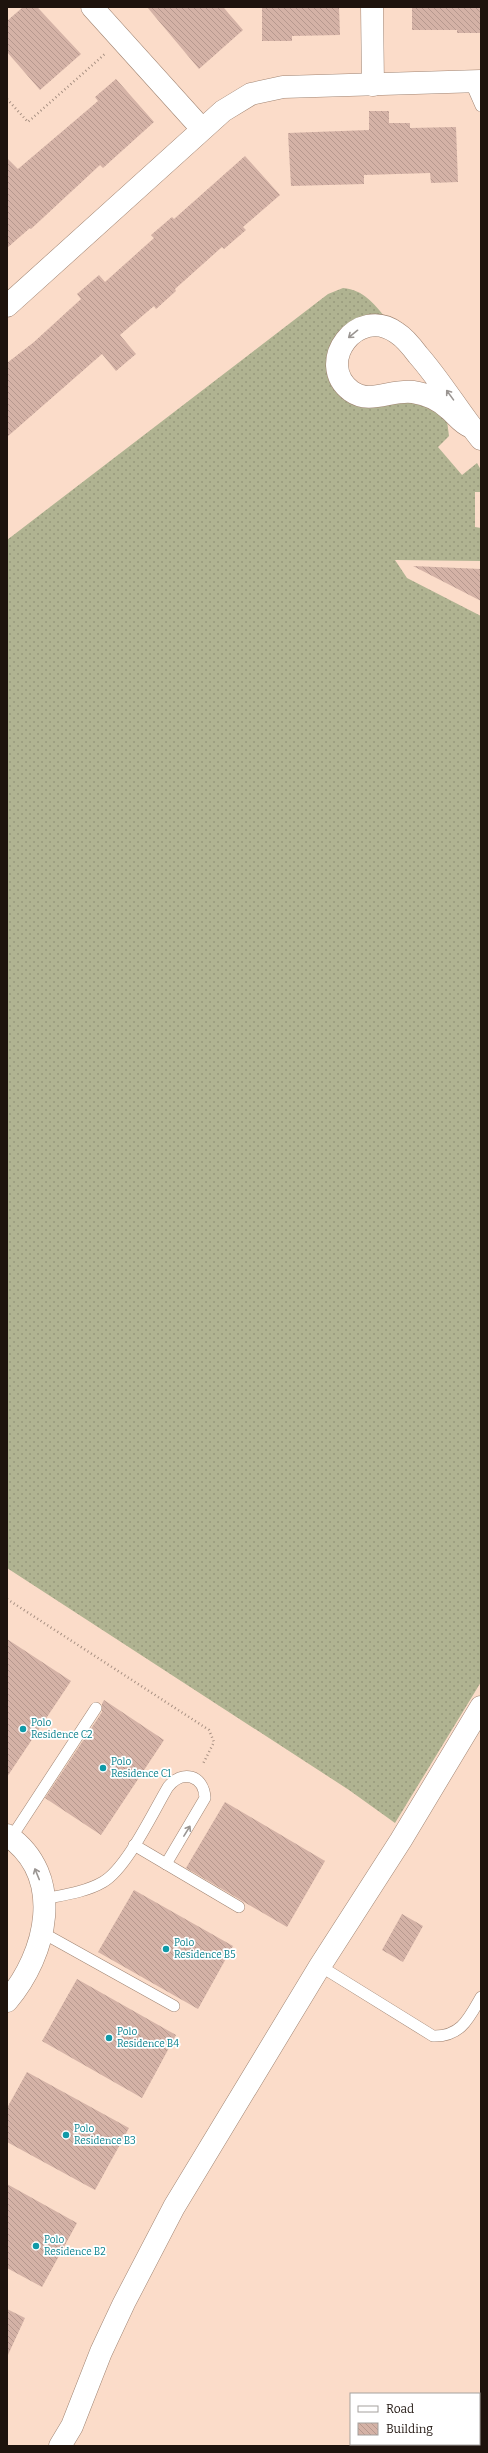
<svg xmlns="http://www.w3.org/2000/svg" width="488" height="2453" viewBox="0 0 488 2453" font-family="Bitter,serif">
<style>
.grass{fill:url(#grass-dots)}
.building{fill:url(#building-back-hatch)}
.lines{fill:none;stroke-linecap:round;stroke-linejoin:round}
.service-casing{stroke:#a08472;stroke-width:12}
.minor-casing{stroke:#a08472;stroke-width:23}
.path{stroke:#a79082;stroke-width:2.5;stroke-dasharray:1 3;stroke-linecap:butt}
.service{stroke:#fff;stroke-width:11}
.minor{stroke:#fff;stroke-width:22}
.oneway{stroke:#9a9592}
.culture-dot{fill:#0f9aa8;stroke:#fff;stroke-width:1.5}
.labels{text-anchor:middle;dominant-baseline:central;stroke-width:3.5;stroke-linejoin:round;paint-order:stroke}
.culture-label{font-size:10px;fill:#0d838f;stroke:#fff;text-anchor:start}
</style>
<defs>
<pattern id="grass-dots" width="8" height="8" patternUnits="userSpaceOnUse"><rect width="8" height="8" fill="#b0b391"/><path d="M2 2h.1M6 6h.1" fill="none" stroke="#97997c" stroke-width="1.8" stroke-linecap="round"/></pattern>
<pattern id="building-back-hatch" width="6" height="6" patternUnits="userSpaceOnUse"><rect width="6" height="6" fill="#d4b2a6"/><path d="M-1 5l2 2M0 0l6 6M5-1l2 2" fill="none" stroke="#b6988e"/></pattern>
</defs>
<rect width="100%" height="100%" fill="#fbdcc9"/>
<path class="grass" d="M343,288C364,290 373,303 386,318L361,319L331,369L397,403L417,402L438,410L447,421L449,436L438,447L462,475L477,463L481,470V492H475V527L481,528V561L395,560L407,578L481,616V1682L395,1823L349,1790L7,1568V540L328,294Z"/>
<g class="building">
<polygon points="23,7 37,7 81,54 40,90 7,52 7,21"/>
<polygon points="147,7 223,7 243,30 199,69"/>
<polygon points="262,7 339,7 340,35 292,36 292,41 262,41"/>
<polygon points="412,7 481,7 481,33 457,33 457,30 412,30"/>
<polygon points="116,79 154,122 103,168 100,165 31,229 30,228 7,248 7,158 18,169 98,101 95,97"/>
<polygon points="369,111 389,111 389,123 410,123 410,128 456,127 458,182 431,183 430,173 364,175 364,184 291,186 288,133 369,130"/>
<polygon points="245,156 280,195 243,227 246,230 224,249 222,247 175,289 176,291 156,309 154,306 120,335 136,354 116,371 102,354 7,437 7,363 34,342 81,299 77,294 99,275 105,282 154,238 151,235 172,217 174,219"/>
<polygon points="413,566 481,569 481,601"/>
<polygon points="7,1639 71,1681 7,1777"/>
<polygon points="104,1700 164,1740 101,1835 45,1798 102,1712 102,1704"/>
<polygon points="225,1802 325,1861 287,1927 186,1868"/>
<polygon points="134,1890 233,1946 198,2009 98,1952"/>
<polygon points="402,1914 423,1926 403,1962 382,1950"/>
<polygon points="77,1979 176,2035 142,2098 42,2041"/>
<polygon points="27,2072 129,2128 95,2190 7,2142 7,2108"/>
<polygon points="7,2184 77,2223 42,2287 7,2268"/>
<polygon points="7,2309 25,2318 7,2357"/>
</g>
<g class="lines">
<defs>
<g id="service">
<polyline points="470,81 481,106"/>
<polyline points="11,1838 96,1708"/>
<polyline points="134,1845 239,1907"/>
<path d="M44,1899C63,1895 86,1892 103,1882C127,1868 153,1812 168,1787C182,1769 204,1775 205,1798L166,1864"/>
<polyline points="43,1933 174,2006"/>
<path d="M320,1966L433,2036C461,2037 469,2018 481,1997"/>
</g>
<g id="minor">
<polyline points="92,7 202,129"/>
<polyline points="372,7 373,85"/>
<polyline points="7,306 223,111 251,94 283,87 481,81"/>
<path d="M471,427C462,424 457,416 450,410C440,400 427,394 413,392C391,389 370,405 351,391C314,363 358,304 397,333C405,338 412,347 418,355C441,381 459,412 481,439"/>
<path d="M7,1835C66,1876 47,1954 7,2001"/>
<polyline points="60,2446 72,2426 101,2352 124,2303 174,2207 320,1966 401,1840 481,1707"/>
</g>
</defs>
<use href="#service" class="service-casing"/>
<use href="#minor" class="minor-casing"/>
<g class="path">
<polyline points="7,99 28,122 106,53"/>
<polyline points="7,1599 209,1730 214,1742 203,1764"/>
</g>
<use href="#service" class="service"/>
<use href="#minor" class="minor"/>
</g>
<defs><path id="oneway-shaft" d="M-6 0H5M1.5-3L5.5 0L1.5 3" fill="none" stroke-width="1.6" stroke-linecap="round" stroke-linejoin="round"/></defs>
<g class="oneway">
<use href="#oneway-shaft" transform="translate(353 334) rotate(141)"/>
<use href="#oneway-shaft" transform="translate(450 395) rotate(-126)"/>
<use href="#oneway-shaft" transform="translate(187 1831) rotate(-58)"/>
<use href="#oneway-shaft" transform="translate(37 1874) rotate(-112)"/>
</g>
<g class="culture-dot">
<circle cx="23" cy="1729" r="4"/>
<circle cx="103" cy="1768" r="4"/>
<circle cx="166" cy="1949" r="4"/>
<circle cx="109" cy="2038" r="4"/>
<circle cx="66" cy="2135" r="4"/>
<circle cx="36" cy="2246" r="4"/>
</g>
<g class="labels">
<g class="culture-label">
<text x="31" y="1723">Polo<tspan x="31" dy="12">Residence C2</tspan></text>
<text x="111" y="1762">Polo<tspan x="111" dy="12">Residence C1</tspan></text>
<text x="174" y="1943">Polo<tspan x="174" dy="12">Residence B5</tspan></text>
<text x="117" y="2032">Polo<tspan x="117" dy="12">Residence B4</tspan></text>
<text x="74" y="2129">Polo<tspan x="74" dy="12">Residence B3</tspan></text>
<text x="44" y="2240">Polo<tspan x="44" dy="12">Residence B2</tspan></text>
</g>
</g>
<rect width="488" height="2453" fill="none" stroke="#1e130d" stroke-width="16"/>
<rect x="350" y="2393" width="130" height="52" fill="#ffffff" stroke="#a5a19e"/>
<rect x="358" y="2406" width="20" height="6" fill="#ffffff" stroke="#a5a19e"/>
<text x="386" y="2413" font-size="12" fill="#1e130d">Road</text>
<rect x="358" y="2423" width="20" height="12" fill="url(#building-back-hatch)" stroke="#a5a19e"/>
<text x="386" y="2433" font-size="12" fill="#1e130d">Building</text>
</svg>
